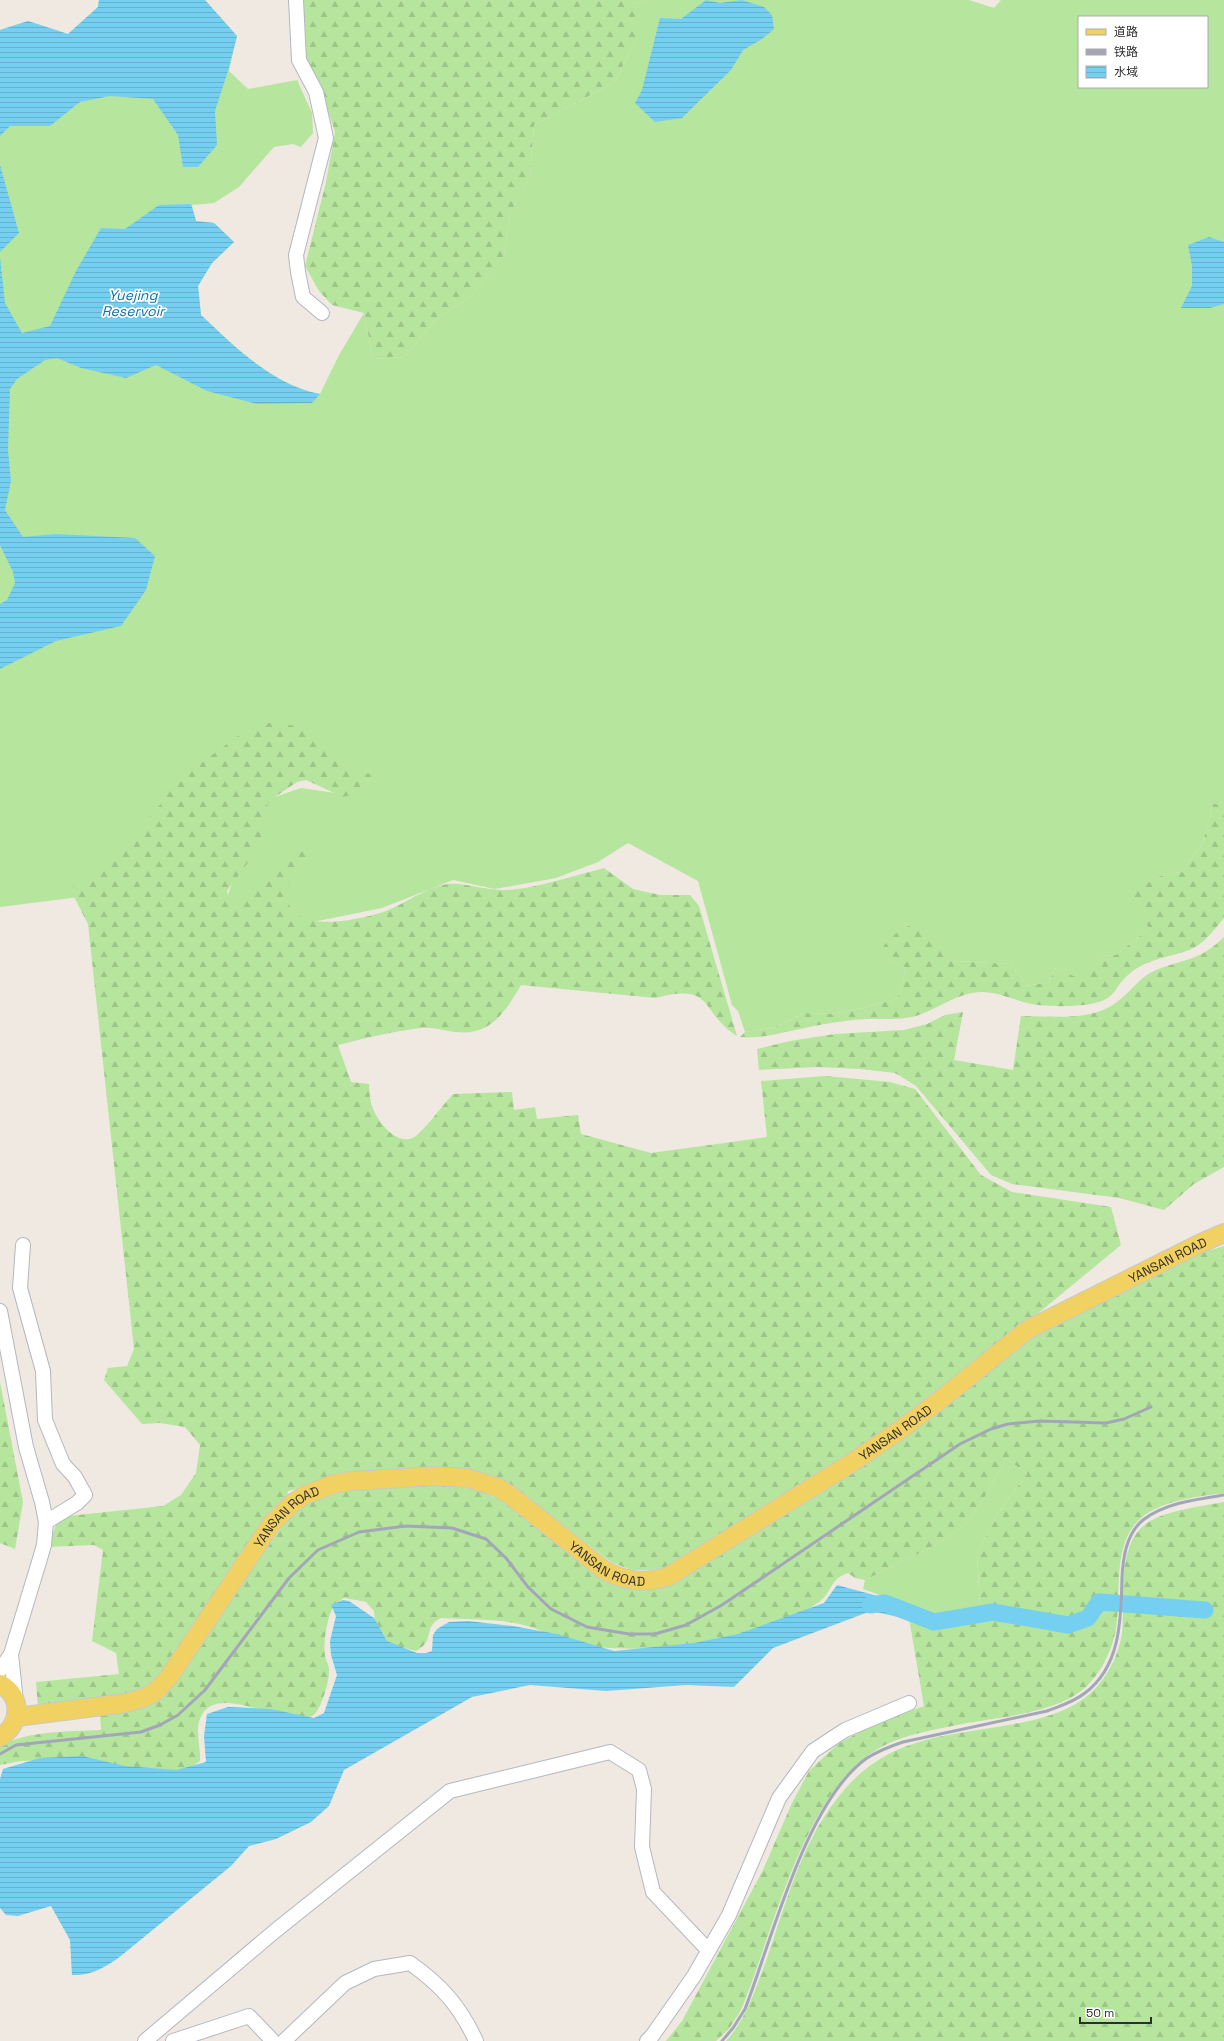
<svg xmlns="http://www.w3.org/2000/svg" width="1224" height="2041" viewBox="0 0 1224 2041" font-family="'Space Grotesk','Noto Sans SC',sans-serif">
<style>
.grass{fill:#b6e59e;fill-rule:evenodd}
.forest{fill:url(#forest-firs)}
.water{fill:url(#water-rules)}
.lines{fill:none;stroke-linecap:round;stroke-linejoin:round}
.river{stroke:#75cff0;stroke-width:17}
.minor-casing{stroke:#b4b7c1;stroke-width:16}
.major-casing{stroke:#c9c9c9;stroke-width:20}
.minor{stroke:#fff;stroke-width:14}
.major{stroke:#f2d163;stroke-width:18}
.rail{stroke:#a3a6b8;stroke-width:3}
.labels{text-anchor:middle;dominant-baseline:central;stroke-width:3.5;stroke-linejoin:round;paint-order:stroke}
.street-label{font-size:13px;fill:#2e2e2e;stroke:#fff}
.water-label{font-size:14px;font-style:italic;fill:#0d6fa3;stroke:#fff}
</style>
<defs>
<pattern id="forest-firs" width="22" height="20" patternUnits="userSpaceOnUse"><rect width="22" height="20" fill="#b6e59e"/><path d="M5 1l3.5 6h-7zM16 11l3.5 6h-7z" fill="#9dc588"/></pattern>
<pattern id="water-rules" width="6" height="5" patternUnits="userSpaceOnUse"><rect width="6" height="5" fill="#75cff0"/><path d="M0 2.5h6" fill="none" stroke="#66b2ce"/></pattern>
</defs>
<rect width="100%" height="100%" fill="#efe9e1"/>
<g class="grass">
<path d="M99,0H205L237,36L229,71L248,89L297,80L312,113L313,133L301,147L293,144L274,147L239,187L214,203L192,205L196,221L214,223L234,242L212,263L198,286L201,315C235,347 272,385 320,394L339,355L364,313L373,359L405,357L434,321L472,295L504,255L510,214L530,175L534,125L615,82L635,40V4L646,0H969L994,8L1001,0H1224V802L1213,804L1203,842L1183,871L1157,877L1149,929L1116,955L1101,956L1085,983L1056,967L1049,982L1027,986L1011,964L955,961L927,927L888,959L905,968L903,983L897,999L862,1008L831,1014L804,1013L776,1027L745,1032L738,1011L732,1005L698,881L628,843L598,862L556,878L495,889L453,880L382,908L303,924L224,904L266,800L301,788L335,793L322,749L87,896L0,907V30L28,21L68,34L98,7ZM1079,17H1207V87H1079Z"/>
<polygon points="1006,1458 1027,1474 998,1513 977,1554 980,1608 910,1624 905,1604 863,1589 865,1580 936,1545 965,1525 983,1500"/>
</g>
<g class="forest">
<polygon points="302,0 646,0 635,4 635,40 615,82 534,125 530,175 510,214 504,255 472,295 434,321 405,357 373,359 364,313 332,305 319,291 305,266 326,182 335,132 320,86 300,50"/>
<path d="M269,723C293,722 321,732 336,753C341,761 342,770 353,773C360,775 368,773 375,774L376,783L351,795L343,797L306,780L297,782L269,801L262,819L263,839L260,846L227,891L228,898C236,904 241,903 249,900L291,856L309,849L320,852L319,858C313,859 307,860 302,863C292,869 285,890 288,901C295,935 363,919 386,911C406,903 425,888 447,884C464,882 487,891 507,890C539,888 572,876 604,868L633,889L660,895H690L699,906L737,1036C698,1011 716,982 655,998L521,985C505,1012 491,1036 456,1032C445,1031 433,1027 422,1028C394,1031 366,1038 338,1045L351,1082L369,1084C369,1090 370,1097 371,1103C375,1119 397,1149 416,1136C426,1128 443,1105 453,1094L512,1092L514,1110L535,1107L537,1119L578,1115L581,1134L651,1153L767,1137L761,1081L825,1076L890,1082L915,1089L981,1175L1012,1192L1111,1207L1121,1245L944,1391L862,1451L669,1567L652,1570H631L611,1562L535,1504L504,1484H317L288,1491L286,1503L155,1684C119,1700 77,1702 38,1707L36,1682L119,1674L116,1653L92,1641L103,1550L94,1545L48,1547L59,1517L163,1506L181,1495L196,1473L200,1445L185,1427L160,1423L142,1424L104,1380L108,1368L127,1366L134,1349L88,924L70,889L97,869L134,837L163,801L176,781L245,731Z"/>
<path d="M1224,802V918C1214,930 1204,944 1189,950C1168,958 1145,959 1128,975C1114,987 1117,998 1095,1003C1078,1007 1048,1007 1031,1004C1016,1001 1001,993 984,992C961,991 941,1007 919,1015C899,1022 875,1017 853,1020C835,1022 817,1025 800,1029C780,1033 760,1039 740,1037L745,1032L776,1027L804,1013L831,1014L862,1008L897,999L903,983L905,968L888,959L883,947C891,936 912,917 927,927C937,934 948,952 955,961L1011,964L1027,986L1049,982L1056,967L1085,982L1101,956L1116,955L1149,929L1133,893L1157,877L1183,871L1203,842L1213,804Z"/>
<path d="M1224,937V1167L1194,1184L1164,1210L1119,1198L1012,1184L991,1175L916,1086L895,1073L860,1069L817,1067L759,1070L757,1049L790,1041L835,1034L904,1030L927,1024L945,1015L963,1012L954,1060L1013,1070L1021,1016C1052,1016 1091,1022 1117,1002C1131,992 1139,977 1156,970C1185,959 1201,960 1224,937Z"/>
<path d="M1224,1246V1493C1201,1496 1176,1499 1155,1509C1106,1532 1124,1593 1115,1634C1110,1654 1101,1672 1087,1686C1060,1712 1003,1717 967,1723C939,1729 909,1733 883,1746C803,1788 774,1932 741,2010L729,2029L716,2041H666L682,2021L763,1870L792,1803L809,1771L838,1744L874,1724L924,1706L910,1624L980,1607L977,1554L998,1513L1027,1474L1006,1458L983,1500L965,1525L936,1545L865,1580L855,1578L848,1573C829,1579 832,1593 819,1602C793,1621 758,1631 727,1639C680,1649 630,1652 582,1645C564,1642 548,1633 531,1627C503,1618 470,1620 441,1618C422,1627 436,1641 416,1651L386,1643L375,1623L374,1611L366,1602L344,1598C341,1600 337,1602 335,1605C327,1614 323,1644 325,1655C325,1660 329,1664 329,1669C330,1679 321,1712 312,1716C285,1728 214,1679 200,1719C195,1731 201,1748 200,1761L186,1771L164,1772L72,1759L20,1761L0,1765V1746C30,1730 68,1732 101,1730L100,1713L169,1689L288,1518L309,1502L330,1493L357,1488L426,1485L454,1486L477,1490L511,1504L606,1575L668,1581L1027,1336L1157,1273L1204,1252Z"/>
<polygon points="0,1382 23,1502 15,1549 0,1543"/>
<path d="M1224,1502V2041H726C747,2018 755,1990 766,1961C785,1907 800,1846 836,1800C884,1736 942,1737 1014,1724C1042,1719 1072,1711 1093,1691C1108,1676 1119,1654 1122,1633C1126,1597 1114,1540 1152,1520C1171,1510 1203,1506 1224,1502Z"/>
</g>
<g class="water">
<polygon points="99,0 205,0 237,36 228,71 215,111 217,145 198,167 183,167 178,135 153,99 110,96 80,102 50,126 10,126 0,136 0,30 28,21 68,34 98,7"/>
<polygon points="706,0 720,3 742,0 764,7 772,15 774,29 762,39 743,50 731,70 682,118 655,122 635,103 642,90 660,18 681,19"/>
<polygon points="0,165 19,233 0,252"/>
<path d="M191,204L196,221L214,223L234,242L212,263L198,286L201,315C235,347 273,385 320,394L312,403L257,404L207,391L156,365L126,378L81,368L57,358L45,360L17,379L10,389L8,450L11,481L5,510L23,537L55,534L135,538L155,556L146,590L121,626L56,641L0,669V604L7,600L15,583L13,572L0,545V257L5,303L22,333L50,326L76,271L101,228L125,229L159,205Z"/>
<polygon points="1209,237 1224,242 1224,304 1210,308 1181,308 1192,286 1192,266 1188,245"/>
<path d="M837,1585L885,1598L903,1618L871,1611L773,1648L734,1687L686,1685L606,1691L530,1685L472,1697L344,1770L329,1806L311,1822L276,1839L249,1846L231,1866L122,1955C106,1967 92,1976 72,1975L70,1940L51,1906L18,1916L6,1915L0,1908V1779L3,1769L40,1758L82,1756L125,1766L177,1770L206,1762L204,1736L207,1714L228,1707L271,1709L314,1718L324,1713L337,1675L331,1655L330,1641L336,1616L331,1605L343,1600L349,1601L374,1618L387,1641L417,1653H426L432,1651L433,1635L437,1629L449,1622L468,1621L513,1626L557,1634L614,1651L694,1643L738,1634L824,1603Z"/>
</g>
<g class="lines">
<polyline class="river" points="870,1605 885,1603 934,1622 993,1612 1068,1625 1088,1618 1099,1602 1205,1610"/>
<defs>
<g id="minor">
<polyline points="296,0 299,60 316,92 326,138 296,255 298,272 303,297 322,313"/>
<polyline points="23,1245 20,1288 43,1371 45,1420 63,1464 75,1477 85,1495 77,1503 46,1522"/>
<polyline points="0,1311 26,1447 42,1502 46,1522 44,1545 39,1562 11,1654 0,1670"/>
<polyline points="11,1654 16,1702"/>
<polyline points="145,2041 275,1931 450,1791 610,1752 639,1770 644,1789 642,1847 653,1892 708,1950"/>
<polyline points="173,2041 249,2016 273,2041"/>
<path d="M284,2041L345,1983L374,1969L410,1963C441,1985 460,2006 476,2041"/>
<polyline points="647,2041 652,2036 694,1976 729,1915 779,1798 813,1751 845,1730 909,1703"/>
</g>
<g id="major">
<path d="M0,1684C23,1696 21,1725 0,1737"/>
<path id="s1" d="M17,1717L126,1703L146,1697L156,1691L169,1677L272,1523L293,1503L305,1495L334,1484L352,1481L435,1476L467,1478L497,1487L510,1495L604,1570C626,1582 646,1584 669,1576L853,1462L897,1432L940,1400L1027,1330L1199,1244L1224,1233"/>
</g>
</defs>
<use href="#minor" class="minor-casing"/>
<use href="#major" class="major-casing"/>
<use href="#minor" class="minor"/>
<use href="#major" class="major"/>
<g class="rail">
<polyline points="0,1754 16,1745 141,1732 160,1725 178,1715 205,1690 289,1578 318,1550 359,1532 406,1526 452,1528 486,1539 506,1558 528,1587 551,1609 587,1627 629,1634 655,1634 686,1625 722,1605 960,1444 991,1429 1008,1424 1040,1421 1106,1423 1124,1419 1151,1407"/>
<path d="M722,2041L733,2028L745,2009C772,1940 806,1801 867,1758C878,1751 891,1746 903,1742L1047,1711C1060,1706 1074,1702 1085,1693C1121,1666 1121,1619 1122,1578C1123,1558 1126,1534 1143,1520C1164,1503 1198,1499 1224,1495"/>
</g>
</g>
<g class="labels">
<g class="street-label">
<text stroke="none"><textPath href="#s1" startOffset="1381">YANSAN ROAD</textPath></text>
<text stroke="none"><textPath href="#s1" startOffset="1057">YANSAN ROAD</textPath></text>
<text stroke="none"><textPath href="#s1" startOffset="362">YANSAN ROAD</textPath></text>
<text stroke="none"><textPath href="#s1" startOffset="722">YANSAN ROAD</textPath></text>
</g>
<g class="water-label">
<text x="133" y="295">Yuejing<tspan x="133" dy="16">Reservoir</tspan></text>
</g>
</g>
<rect x="1078" y="16" width="130" height="72" fill="#ffffff" stroke="#ababab"/>
<rect x="1086" y="29" width="20" height="6" fill="#f2d163" stroke="#ababab"/>
<text x="1114" y="36" font-size="12" fill="#2e2e2e">道路</text>
<rect x="1086" y="49" width="20" height="6" fill="#a3a6b8" stroke="#ababab"/>
<text x="1114" y="56" font-size="12" fill="#2e2e2e">铁路</text>
<rect x="1086" y="66" width="20" height="12" fill="url(#water-rules)" stroke="#ababab"/>
<text x="1114" y="76" font-size="12" fill="#2e2e2e">水域</text>
<path d="M1080 2017v6h71v-6" fill="none" stroke="#2e2e2e" stroke-width="2"/>
<text x="1086" y="2017" font-size="12" fill="#2e2e2e" stroke="#ffffff" stroke-width="3" paint-order="stroke">50 m</text>
</svg>
